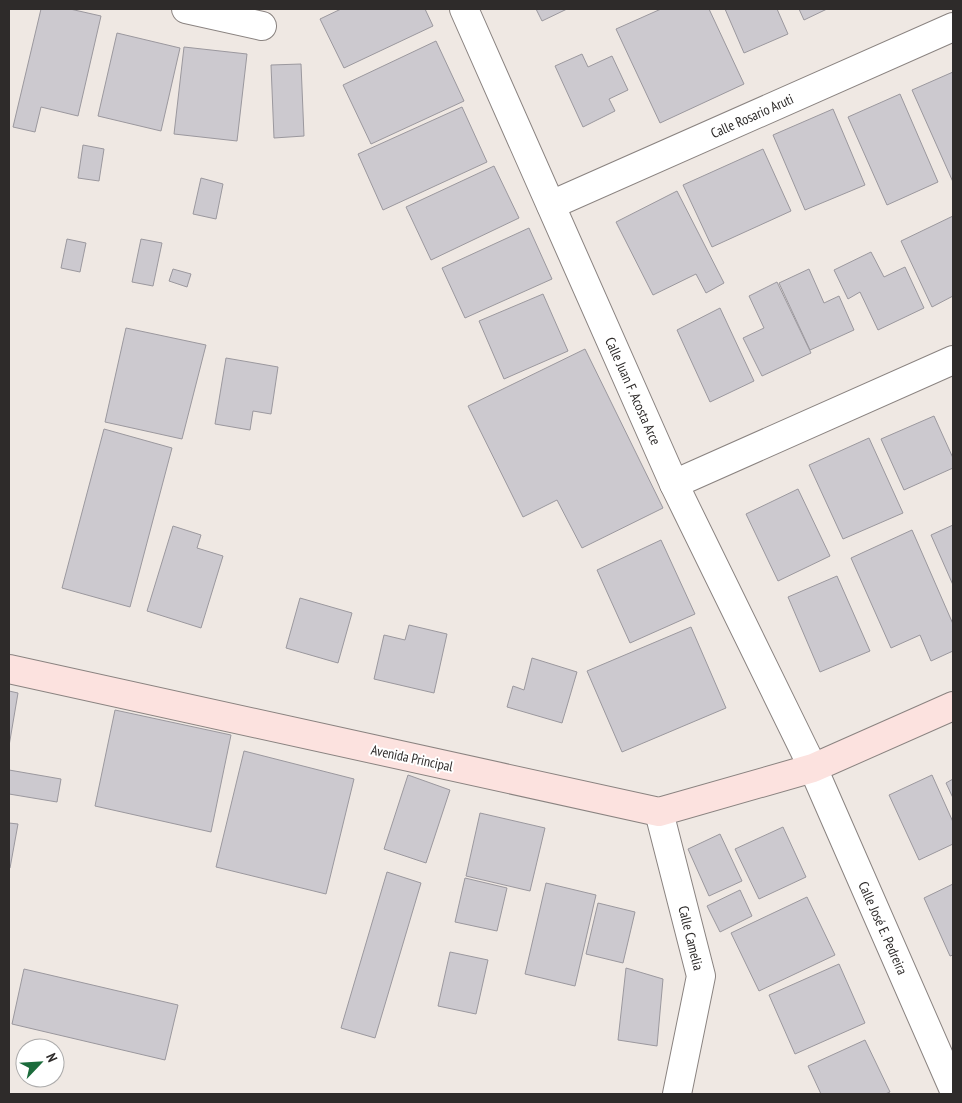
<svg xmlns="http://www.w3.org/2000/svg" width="962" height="1103" viewBox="0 0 962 1103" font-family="'PT Sans Narrow',sans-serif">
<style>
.building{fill:#ccc9cf;stroke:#9b989e}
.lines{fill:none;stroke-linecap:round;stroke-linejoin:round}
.street-casing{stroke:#8a8380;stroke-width:30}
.secondary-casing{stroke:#8a8380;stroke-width:30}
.street{stroke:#fff;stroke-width:28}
.secondary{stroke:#fce2df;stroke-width:28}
.labels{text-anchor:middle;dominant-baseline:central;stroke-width:4;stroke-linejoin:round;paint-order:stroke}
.street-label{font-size:14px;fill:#2e2b2a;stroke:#fff}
</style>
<rect width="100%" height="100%" fill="#efe8e3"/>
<g class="building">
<polygon points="41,9 70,9 101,16 78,116 41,107 35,132 13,127"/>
<polygon points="341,9 425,9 433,26 344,68 320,19"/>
<polygon points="536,9 567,9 542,21"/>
<polygon points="661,9 709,9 744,84 660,123 616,29"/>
<polygon points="725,9 777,9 788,34 744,53"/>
<polygon points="799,9 827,9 804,20"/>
<polygon points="117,33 180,48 161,131 98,116"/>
<polygon points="436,41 464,101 371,144 343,85"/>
<polygon points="184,47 247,54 237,141 174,134"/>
<polygon points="582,54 588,67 612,56 628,90 609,99 615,111 583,127 555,66"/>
<polygon points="301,64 304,136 274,138 271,65"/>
<polygon points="953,72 953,182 912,90"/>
<polygon points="900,94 938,182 887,205 848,117"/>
<polygon points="462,107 487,162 383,210 358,154"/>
<polygon points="833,109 865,185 805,210 773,135"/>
<polygon points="83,145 104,149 99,181 78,178"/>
<polygon points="763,149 791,211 712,247 683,185"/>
<polygon points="494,166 519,218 431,260 406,207"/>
<polygon points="201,178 223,184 216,219 193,214"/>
<polygon points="677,191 724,283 706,293 696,274 653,295 616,222"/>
<polygon points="953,216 953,296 932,307 901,241"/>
<polygon points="529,228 552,279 465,318 442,268"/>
<polygon points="67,239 86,243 80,272 61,268"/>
<polygon points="141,239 162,243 153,286 132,282"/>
<polygon points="871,252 884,277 905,267 924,308 878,330 860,292 848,299 834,270"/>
<polygon points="173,269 191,274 187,287 169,281"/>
<polygon points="809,269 824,303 839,296 854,330 810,350 779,283"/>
<polygon points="777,282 811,353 762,376 743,338 764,328 749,296"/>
<polygon points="543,294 568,351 504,379 479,321"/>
<polygon points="720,308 754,381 710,402 677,330"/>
<polygon points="126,328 206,345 182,439 105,422"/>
<polygon points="585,349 663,508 582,548 557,500 523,517 468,406"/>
<polygon points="226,358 278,367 271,414 253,411 250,430 215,424"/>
<polygon points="934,416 953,458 953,468 904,490 881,439"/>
<polygon points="104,429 172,448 130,607 62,588"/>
<polygon points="869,438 903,513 843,539 809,465"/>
<polygon points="798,489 830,556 778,581 746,514"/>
<polygon points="953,525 953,585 931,535"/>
<polygon points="173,526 201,535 197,548 223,556 201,628 147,611"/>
<polygon points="912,530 953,624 953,651 931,661 920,635 891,648 851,558"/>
<polygon points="661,540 695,614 630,643 597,570"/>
<polygon points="837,576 870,651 820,672 788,597"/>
<polygon points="300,598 352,613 338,663 286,648"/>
<polygon points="409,625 447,634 434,693 374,679 384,635 405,640"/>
<polygon points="691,627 726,708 622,752 587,671"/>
<polygon points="532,658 577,672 562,723 507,707 513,686 524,690"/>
<polygon points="9,691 18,693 9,746"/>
<polygon points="115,710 231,735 211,832 95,806"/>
<polygon points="244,751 354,779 326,894 216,867"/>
<polygon points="9,770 61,779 57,802 9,794"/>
<polygon points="408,775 450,790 426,863 384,849"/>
<polygon points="932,775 953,822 953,844 919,860 889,795"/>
<polygon points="953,779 953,798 946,783"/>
<polygon points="480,813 545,828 530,891 466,876"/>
<polygon points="9,823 18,824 10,868 9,868"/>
<polygon points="783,827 806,877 759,899 735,849"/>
<polygon points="720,834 742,881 709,896 688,849"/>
<polygon points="387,872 421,883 375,1038 341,1028"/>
<polygon points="465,878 507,888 497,931 455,922"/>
<polygon points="546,883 596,895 575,986 525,974"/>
<polygon points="953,884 953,955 950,956 924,898"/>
<polygon points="740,890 752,916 720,932 707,906"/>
<polygon points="807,897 835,955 759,991 731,933"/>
<polygon points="598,903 635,912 623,963 586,954"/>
<polygon points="450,952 488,960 476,1014 438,1006"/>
<polygon points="839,964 865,1023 795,1054 769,995"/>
<polygon points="626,968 663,979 657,1046 618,1040"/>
<polygon points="24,969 178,1005 165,1060 12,1024"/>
<polygon points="865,1040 890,1092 885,1094 821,1094 808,1066"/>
</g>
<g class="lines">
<defs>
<g id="street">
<polyline points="186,9 262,26"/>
<polyline points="464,9 674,484 813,768 953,1088"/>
<polyline points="551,205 953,27"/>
<polyline points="674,484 953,360"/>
<polyline points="659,812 701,976 677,1094"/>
</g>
<polyline id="secondary" points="9,669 659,812 813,768 953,706"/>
</defs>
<use href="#street" class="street-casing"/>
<use href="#secondary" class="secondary-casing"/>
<use href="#street" class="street"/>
<use href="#secondary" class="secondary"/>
</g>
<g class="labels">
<g class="street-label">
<text transform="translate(752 116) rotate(-24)">Calle Rosario Aruti</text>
<text transform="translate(633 391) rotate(66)">Calle Juan F. Acosta Arce</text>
<text transform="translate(412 758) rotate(12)">Avenida Principal</text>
<text transform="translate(883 928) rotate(66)">Calle José E. Pedreira</text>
<text transform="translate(691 938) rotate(76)">Calle Camelia</text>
</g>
</g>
<rect width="962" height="1103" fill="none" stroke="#2e2b2a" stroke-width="20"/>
<g transform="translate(40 1063) rotate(65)"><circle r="24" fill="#ffffff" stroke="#abaaaa"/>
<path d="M0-4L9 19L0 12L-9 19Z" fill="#1b6b3b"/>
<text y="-8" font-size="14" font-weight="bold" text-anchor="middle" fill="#2e2b2a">N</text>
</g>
</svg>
